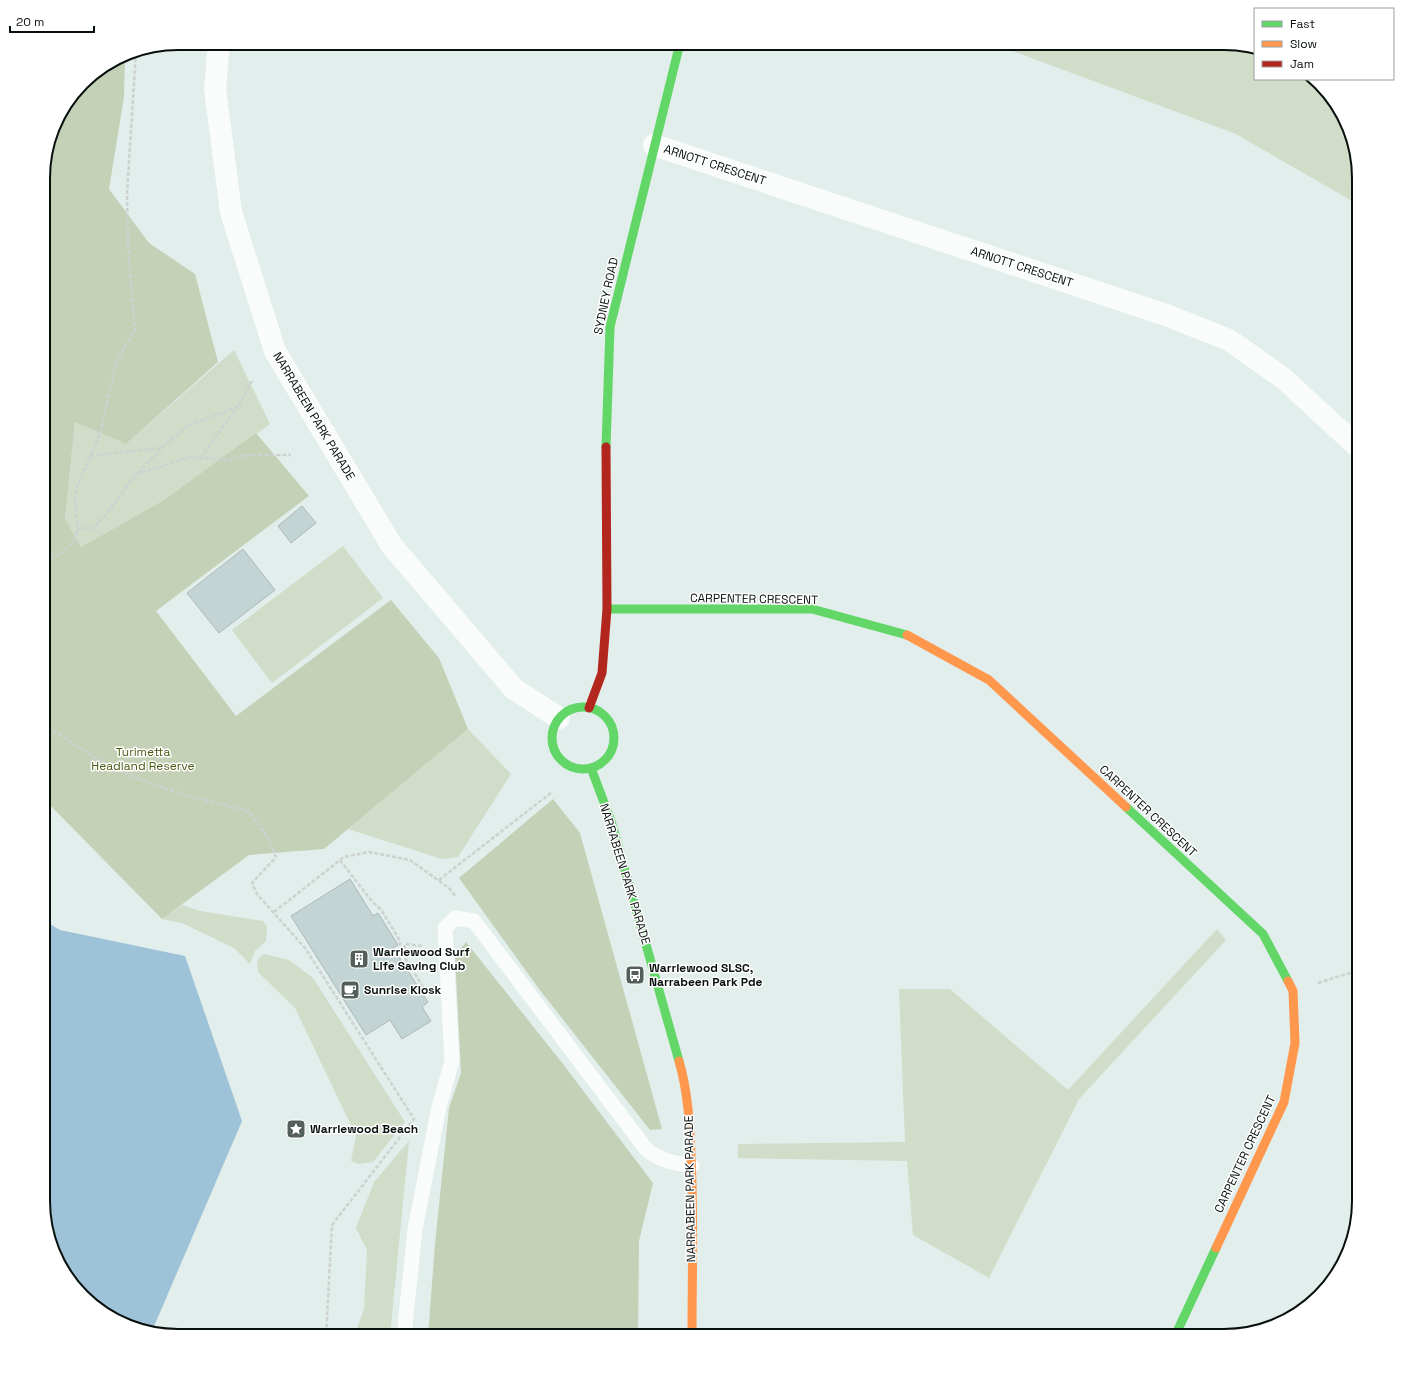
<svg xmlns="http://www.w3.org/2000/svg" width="1402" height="1379" viewBox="0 0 1402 1379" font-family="'Space Grotesk',sans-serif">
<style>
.green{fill:#d1dcc9}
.forest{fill:#c4d1b6}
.water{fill:#9ec2d7}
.building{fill:#c2d4d4;stroke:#adb8b7}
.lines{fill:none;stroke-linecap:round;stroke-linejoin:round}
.path{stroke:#cdd2d1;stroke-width:2.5;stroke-dasharray:4 2;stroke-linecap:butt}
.lane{stroke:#fafcfc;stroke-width:15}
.street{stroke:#fafcfc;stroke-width:22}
.fast{stroke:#63d668;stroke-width:9}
.slow{stroke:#ff974d;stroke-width:9}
.jam{stroke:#b3261e;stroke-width:9}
.labels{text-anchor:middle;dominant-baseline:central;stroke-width:3;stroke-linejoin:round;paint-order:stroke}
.street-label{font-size:12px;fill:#08100e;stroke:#fff}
.park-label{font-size:12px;fill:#4a5a11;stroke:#fff}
.poi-label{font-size:12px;font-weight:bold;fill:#08100e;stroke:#fff;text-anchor:start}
.rim{fill:none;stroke:#08100e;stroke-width:2}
</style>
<rect width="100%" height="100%" fill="#e1eeeb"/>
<g class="green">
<polygon points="991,43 1233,43 1255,49 1255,79 1313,79 1325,89 1349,126 1359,178 1359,205 1236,134"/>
<polygon points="234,350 270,424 164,500 81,547 65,519 75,422 126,444"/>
<polygon points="343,546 383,598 272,683 232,630"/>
<polygon points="468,729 511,774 458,857 442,859 348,829"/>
<polygon points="182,905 200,911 263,921 267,927 266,941 255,951 250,964 234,948 182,923 162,919"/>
<polygon points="1217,929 1226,940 1079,1099 989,1278 913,1235 907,1161 738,1158 738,1144 905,1142 899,989 950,989 1068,1090"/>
<polygon points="264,954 289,960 313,978 405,1122 373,1162 358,1164 351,1161 356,1136 295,1008 258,972 257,960"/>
<polygon points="409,1141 390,1336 354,1336 364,1309 367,1250 356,1228 374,1182"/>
</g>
<g class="forest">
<polygon points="125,54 124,97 109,189 149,243 195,274 218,362 126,444 75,422 65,519 81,547 164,500 256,433 309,496 156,611 236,716 391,600 439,658 468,729 324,849 249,855 162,919 43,798 43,169 57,118 89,77"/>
<polygon points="553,799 580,833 662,1129 650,1130 539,989 459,878"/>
<polygon points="466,942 563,1064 653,1183 639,1241 638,1336 428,1336 435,1244 449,1108 461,1073 455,956"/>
</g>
<polygon class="water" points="43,920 60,930 185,956 242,1121 152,1331 126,1326 77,1290 53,1253 43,1201"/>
<g class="building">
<polygon points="302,506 316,523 291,543 278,526"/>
<polygon points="243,549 275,590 219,633 187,593"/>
<polygon points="350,879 373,916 378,913 398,945 393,948 428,1002 422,1007 431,1021 402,1039 390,1020 366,1035 291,916"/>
</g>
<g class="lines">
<g class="path">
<polyline points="90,456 161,448 189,425 238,407 252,381"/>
<polyline points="201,458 237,407"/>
<polyline points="138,473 161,449"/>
<polyline points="78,529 93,528 105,516 136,474 191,457 230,460 246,455 291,455"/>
<polyline points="43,575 49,559 63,552 73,542 78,529 75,504 76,489 100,434 117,361 135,329 128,245 127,193 136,51"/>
<path d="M43,724C64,737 84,752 105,763C149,786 200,800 249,811L267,836L276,857L252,883L257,894L305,948L414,1119L332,1225L326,1336"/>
<polyline points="340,860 370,899 382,911 400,941 400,950 425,990"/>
<polyline points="439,880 552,792"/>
<polyline points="274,912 344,857 369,852 410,860 449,888 456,897"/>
<polyline points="404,955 405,944 423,946"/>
<polyline points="1318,983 1359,970"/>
</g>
<path class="lane" d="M404,1336L415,1229L439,1107L452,1061L445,928L455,918L474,921L646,1149C660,1161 674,1163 692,1166"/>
<g class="street">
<polyline points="219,43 215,89 231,212 275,351 392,546 514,689 559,718"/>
<polyline points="654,145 1166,315 1229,340 1283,378 1359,448"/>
</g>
<g class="fast">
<polyline points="606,447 610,327 680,43"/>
<polyline points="607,609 812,609 907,635"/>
<circle cx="583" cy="738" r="31"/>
<polyline points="591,768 611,821 679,1061"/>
<polyline points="1126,807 1263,934 1288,981"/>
<polyline points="1175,1336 1216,1248"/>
</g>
<g class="slow">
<polyline points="907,635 989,680 1126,807"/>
<path d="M679,1061C688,1092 690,1125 691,1157C694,1217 692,1276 692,1336"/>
<polyline points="1216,1248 1284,1102 1295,1043 1293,991 1288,981"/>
</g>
<polyline class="jam" points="589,708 602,673 607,609 606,447"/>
</g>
<defs>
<symbol id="building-square" viewBox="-11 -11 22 22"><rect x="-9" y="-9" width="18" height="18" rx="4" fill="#545e5b" stroke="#fff"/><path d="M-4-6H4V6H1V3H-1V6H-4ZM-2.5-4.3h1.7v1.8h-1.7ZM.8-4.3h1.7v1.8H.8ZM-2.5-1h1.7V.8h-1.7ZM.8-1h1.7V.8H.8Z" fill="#fff"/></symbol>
<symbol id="bus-square" viewBox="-11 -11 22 22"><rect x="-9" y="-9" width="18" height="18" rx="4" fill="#545e5b" stroke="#fff"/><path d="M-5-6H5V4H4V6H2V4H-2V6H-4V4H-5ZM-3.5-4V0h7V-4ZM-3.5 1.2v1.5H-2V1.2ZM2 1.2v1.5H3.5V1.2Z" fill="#fff"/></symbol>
<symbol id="cafe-square" viewBox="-11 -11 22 22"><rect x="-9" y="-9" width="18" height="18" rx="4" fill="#545e5b" stroke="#fff"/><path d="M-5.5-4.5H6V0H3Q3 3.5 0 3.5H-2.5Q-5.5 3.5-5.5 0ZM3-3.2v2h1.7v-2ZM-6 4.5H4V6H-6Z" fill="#fff"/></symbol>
<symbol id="sight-square" viewBox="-11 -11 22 22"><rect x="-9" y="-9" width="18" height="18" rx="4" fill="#545e5b" stroke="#fff"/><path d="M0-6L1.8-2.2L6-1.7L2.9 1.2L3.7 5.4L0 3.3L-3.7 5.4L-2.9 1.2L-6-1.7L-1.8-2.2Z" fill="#fff"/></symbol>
</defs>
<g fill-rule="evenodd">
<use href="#building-square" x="348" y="948" width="22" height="22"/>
<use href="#bus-square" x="624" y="964" width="22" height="22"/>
<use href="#cafe-square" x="339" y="979" width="22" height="22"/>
<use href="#sight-square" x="285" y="1118" width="22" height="22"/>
</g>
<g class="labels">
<g class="street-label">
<text transform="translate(715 165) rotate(18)">ARNOTT CRESCENT</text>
<text transform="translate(1022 267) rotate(18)">ARNOTT CRESCENT</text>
<text transform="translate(606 296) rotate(-78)">SYDNEY ROAD</text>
<text transform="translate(314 416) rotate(59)">NARRABEEN PARK PARADE</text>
<text transform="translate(754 599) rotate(1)">CARPENTER CRESCENT</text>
<text transform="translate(1148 811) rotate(43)">CARPENTER CRESCENT</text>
<text transform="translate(625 874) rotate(73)">NARRABEEN PARK PARADE</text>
<text transform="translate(1245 1154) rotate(-65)">CARPENTER CRESCENT</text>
<text transform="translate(690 1189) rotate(-91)">NARRABEEN PARK PARADE</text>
</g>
<g class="park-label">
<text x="143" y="752">Turimetta<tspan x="143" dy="14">Headland Reserve</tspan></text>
</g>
<g class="poi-label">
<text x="373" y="952">Warriewood Surf<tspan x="373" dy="14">Life Saving Club</tspan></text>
<text x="649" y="968">Warriewood SLSC,<tspan x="649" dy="14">Narrabeen Park Pde</tspan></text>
<text x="364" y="990">Sunrise Kiosk</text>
<text x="310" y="1129">Warriewood Beach</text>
</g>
</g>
<path d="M0 0H1402V1379H0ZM178 50H1224A128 128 0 0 1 1352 178V1201A128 128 0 0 1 1224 1329H178A128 128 0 0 1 50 1201V178A128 128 0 0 1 178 50Z" fill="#fff" fill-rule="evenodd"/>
<path class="rim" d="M178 50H1224A128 128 0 0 1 1352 178V1201A128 128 0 0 1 1224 1329H178A128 128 0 0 1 50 1201V178A128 128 0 0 1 178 50Z"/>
<rect x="1254" y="8" width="140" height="72" fill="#ffffff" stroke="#9c9f9f"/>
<rect x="1262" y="21" width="20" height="6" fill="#63d668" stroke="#9c9f9f"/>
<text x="1290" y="28" font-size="12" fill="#08100e">Fast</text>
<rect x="1262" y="41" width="20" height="6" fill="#ff974d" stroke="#9c9f9f"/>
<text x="1290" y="48" font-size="12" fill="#08100e">Slow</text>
<rect x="1262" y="61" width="20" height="6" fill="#b3261e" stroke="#9c9f9f"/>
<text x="1290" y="68" font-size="12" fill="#08100e">Jam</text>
<path d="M10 26v6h84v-6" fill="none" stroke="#08100e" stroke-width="2"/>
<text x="16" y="26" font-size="12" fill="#08100e" stroke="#ffffff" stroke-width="3" paint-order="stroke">20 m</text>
</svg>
